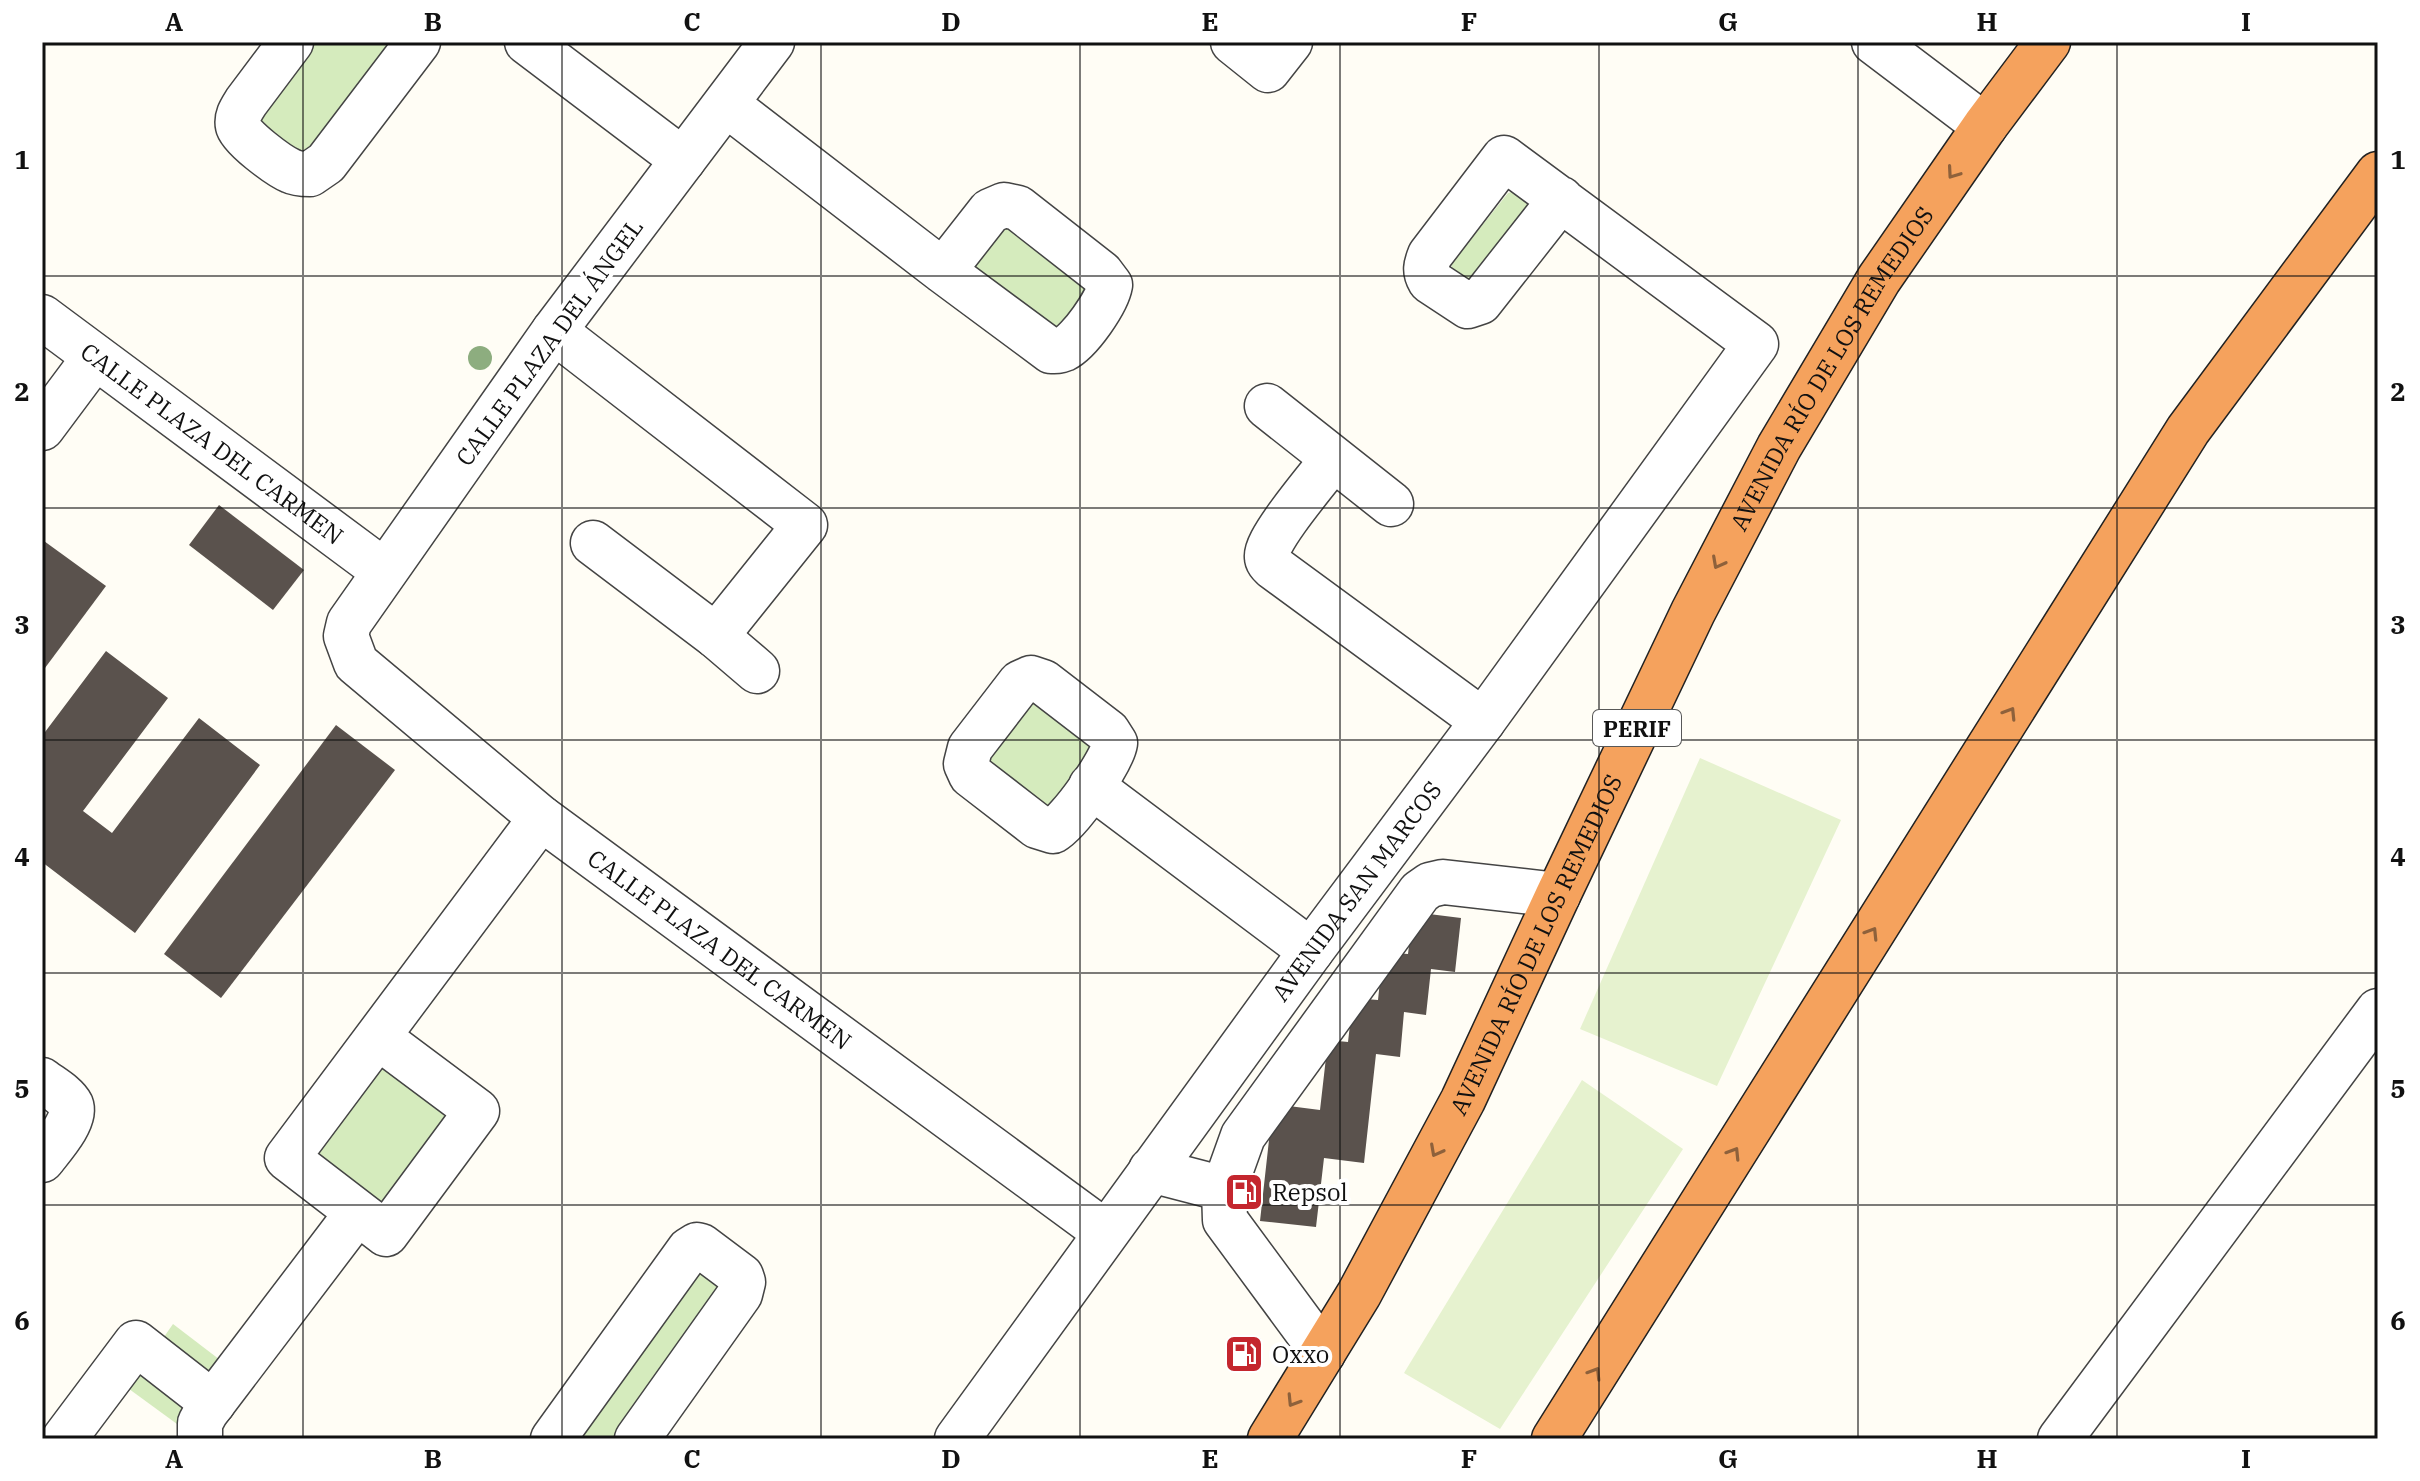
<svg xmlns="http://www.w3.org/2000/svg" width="2420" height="1481" viewBox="0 0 2420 1481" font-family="'IBM Plex Serif',serif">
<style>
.green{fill:#d5ebbd}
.pitch{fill:#e6f2cf}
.building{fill:#5a524d}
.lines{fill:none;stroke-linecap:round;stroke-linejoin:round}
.minor-casing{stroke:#444;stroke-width:47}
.highway-casing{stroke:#222;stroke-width:47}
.minor{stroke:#fff;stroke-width:44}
.highway{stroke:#f5a25d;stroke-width:44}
.tree{fill:#8dad7f}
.oneway{stroke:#8e613b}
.grid{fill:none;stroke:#111;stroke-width:2;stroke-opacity:0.55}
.labels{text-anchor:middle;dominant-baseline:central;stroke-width:8;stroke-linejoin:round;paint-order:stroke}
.shield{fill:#fff;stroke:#585858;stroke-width:2}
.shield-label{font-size:22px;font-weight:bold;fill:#111}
.street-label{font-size:24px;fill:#111;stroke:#fff}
.poi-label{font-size:24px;fill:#111;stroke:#fff;text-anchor:start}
.neatline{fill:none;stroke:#111;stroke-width:3}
.grid-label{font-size:26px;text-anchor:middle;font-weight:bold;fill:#111}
</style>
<rect width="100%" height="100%" fill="#fffdf5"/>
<g class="green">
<polygon points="306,42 402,42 307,167 246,121"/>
<polygon points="1518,190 1531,202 1475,282 1465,284 1451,272 1452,263 1508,193"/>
<polygon points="1006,216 1096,286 1055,338 964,266"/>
<polygon points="1032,693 1098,745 1048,813 981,762"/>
<polygon points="377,1062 453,1119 386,1209 310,1152"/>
<polygon points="699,1254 737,1282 621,1439 562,1439"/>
<polygon points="173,1324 224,1363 208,1385 157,1347"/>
<polygon points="142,1363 193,1401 177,1424 125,1386"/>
</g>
<g class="pitch">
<polygon points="1700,758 1841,820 1717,1086 1580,1029"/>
<polygon points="1582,1080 1683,1149 1500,1429 1404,1373"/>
</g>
<g class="building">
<polygon points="219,505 304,570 273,610 189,545"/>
<polygon points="44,541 106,586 42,672 42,544"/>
<polygon points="106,651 168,698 83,811 112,833 199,718 260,765 135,933 42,862 42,736"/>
<polygon points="336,725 395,770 221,998 164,954"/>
<polygon points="1413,912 1461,918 1455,972 1431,969 1426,1015 1404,1012 1400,1057 1376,1054 1364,1163 1324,1158 1316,1227 1260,1221 1273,1104 1320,1110 1328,1040 1348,1042 1353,998 1378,1000 1383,952 1408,954"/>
</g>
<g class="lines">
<defs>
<g id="minor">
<path d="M291,42L246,102C241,110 236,117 238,126C240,137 279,166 291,171C297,174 304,174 310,174L326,163L418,42"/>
<polyline points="527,42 683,160"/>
<path id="s1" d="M772,42L554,331L349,623L346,636L356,663L541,818L1105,1232"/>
<polyline points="1233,42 1268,70 1290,42"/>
<polyline points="1874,42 1985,126"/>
<path d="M726,104L943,271L1051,351C1058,351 1059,351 1064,349C1080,341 1107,302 1110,285L1101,273L1018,208L1004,205L990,211L943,271"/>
<path id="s2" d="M42,317L384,571"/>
<polyline points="554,331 805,525 716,636"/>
<polyline points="1267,406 1391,504"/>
<polyline points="42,428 95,357"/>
<path d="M1333,459C1321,475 1264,541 1267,557C1267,561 1270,564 1273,567L1483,721"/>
<polyline points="593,543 716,636 757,671"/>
<path d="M1031,678L1043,682L1108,732L1115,743C1112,762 1069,822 1053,831L1037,826L971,775L966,764L970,748L1020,683Z"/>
<polyline points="1091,786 1311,951"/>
<polyline points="378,1037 477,1111 386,1234 287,1158 541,818"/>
<path d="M42,1080C51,1087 66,1095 71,1105C77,1120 51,1148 42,1160"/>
<polyline points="1151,1170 1224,1189"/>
<polyline points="1323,1353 1225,1220 1224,1189 1243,1136 1420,892 1430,885 1443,882 1558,895"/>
<polyline points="64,1439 136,1343 213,1403"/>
<polyline points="200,1439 200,1423 206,1412 357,1213"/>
<polyline points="553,1439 689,1250 697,1245 701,1246 741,1276 743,1282 740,1294 637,1439"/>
<path id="s3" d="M957,1439L1311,951L1483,721L1756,344L1504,158L1430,255C1426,265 1424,271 1430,281L1468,306L1480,302L1561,199"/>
<polyline points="2060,1439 2378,1011"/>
</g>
<g id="highway">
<path id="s4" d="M1270,1439L1359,1294L1463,1100L1558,895L1693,612L1779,447L1879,279L1985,126L2048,42"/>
<polyline points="1554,1439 2188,430 2378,174"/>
</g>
</defs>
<use href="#minor" class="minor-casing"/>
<use href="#highway" class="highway-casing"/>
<use href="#minor" class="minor"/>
<use href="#highway" class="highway"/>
</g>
<circle class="tree" cx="480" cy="358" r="12"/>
<defs><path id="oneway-chevron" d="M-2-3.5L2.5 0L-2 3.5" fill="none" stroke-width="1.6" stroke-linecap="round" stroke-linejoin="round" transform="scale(2)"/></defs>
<g class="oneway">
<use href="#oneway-chevron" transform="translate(1953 173) rotate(125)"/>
<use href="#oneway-chevron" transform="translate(1718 563) rotate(118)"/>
<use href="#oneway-chevron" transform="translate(2010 713) rotate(-58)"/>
<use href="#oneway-chevron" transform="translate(1872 933) rotate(-58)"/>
<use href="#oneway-chevron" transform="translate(1436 1151) rotate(118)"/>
<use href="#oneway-chevron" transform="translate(1734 1153) rotate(-58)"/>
<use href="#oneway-chevron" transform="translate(1595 1373) rotate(-58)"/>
<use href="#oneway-chevron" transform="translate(1293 1401) rotate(122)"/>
</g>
<path class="grid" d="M303,42V1439M562,42V1439M821,42V1439M1080,42V1439M1340,42V1439M1599,42V1439M1858,42V1439M2117,42V1439M42,276H2378M42,508H2378M42,740H2378M42,973H2378M42,1205H2378"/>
<defs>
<symbol id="fuel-square" viewBox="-11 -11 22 22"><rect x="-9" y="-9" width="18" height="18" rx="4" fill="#c4262e" stroke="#fff"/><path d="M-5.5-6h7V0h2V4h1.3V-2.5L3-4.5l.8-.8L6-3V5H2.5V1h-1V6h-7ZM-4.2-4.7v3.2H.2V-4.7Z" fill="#fff"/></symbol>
</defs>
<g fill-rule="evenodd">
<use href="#fuel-square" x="1222" y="1170" width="44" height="44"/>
<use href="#fuel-square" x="1222" y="1332" width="44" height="44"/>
</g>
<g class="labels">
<rect class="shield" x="1593" y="710" width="88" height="36" rx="6"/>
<g class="shield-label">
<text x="1637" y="728">PERIF</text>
</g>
<g class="street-label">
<text transform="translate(549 342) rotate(-54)">CALLE PLAZA DEL ÁNGEL</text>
<text stroke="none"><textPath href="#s4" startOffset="1210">AVENIDA RÍO DE LOS REMEDIOS</textPath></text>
<text stroke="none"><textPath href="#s2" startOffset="212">CALLE PLAZA DEL CARMEN</textPath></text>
<text stroke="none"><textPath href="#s3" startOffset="678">AVENIDA SAN MARCOS</textPath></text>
<text stroke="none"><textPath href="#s4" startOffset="562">AVENIDA RÍO DE LOS REMEDIOS</textPath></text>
<text stroke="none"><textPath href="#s1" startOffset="1224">CALLE PLAZA DEL CARMEN</textPath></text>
</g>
<g class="poi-label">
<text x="1272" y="1192">Repsol</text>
<text x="1272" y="1354">Oxxo</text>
</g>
</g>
<rect width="2420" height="1481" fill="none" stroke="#ffffff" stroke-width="88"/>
<rect x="44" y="44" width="2332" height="1393" class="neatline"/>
<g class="grid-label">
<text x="174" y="31">A</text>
<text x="433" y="31">B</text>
<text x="692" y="31">C</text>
<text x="951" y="31">D</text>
<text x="1210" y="31">E</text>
<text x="1469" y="31">F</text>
<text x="1728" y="31">G</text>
<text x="1987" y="31">H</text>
<text x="2246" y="31">I</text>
<text x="22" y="169">1</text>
<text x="2398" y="169">1</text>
<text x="22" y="401">2</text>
<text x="2398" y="401">2</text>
<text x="22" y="634">3</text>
<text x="2398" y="634">3</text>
<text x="22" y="866">4</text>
<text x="2398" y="866">4</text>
<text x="22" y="1098">5</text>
<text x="2398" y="1098">5</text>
<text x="22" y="1330">6</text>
<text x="2398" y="1330">6</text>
<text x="174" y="1468">A</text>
<text x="433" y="1468">B</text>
<text x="692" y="1468">C</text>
<text x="951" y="1468">D</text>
<text x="1210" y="1468">E</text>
<text x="1469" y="1468">F</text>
<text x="1728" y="1468">G</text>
<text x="1987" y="1468">H</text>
<text x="2246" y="1468">I</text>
</g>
</svg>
